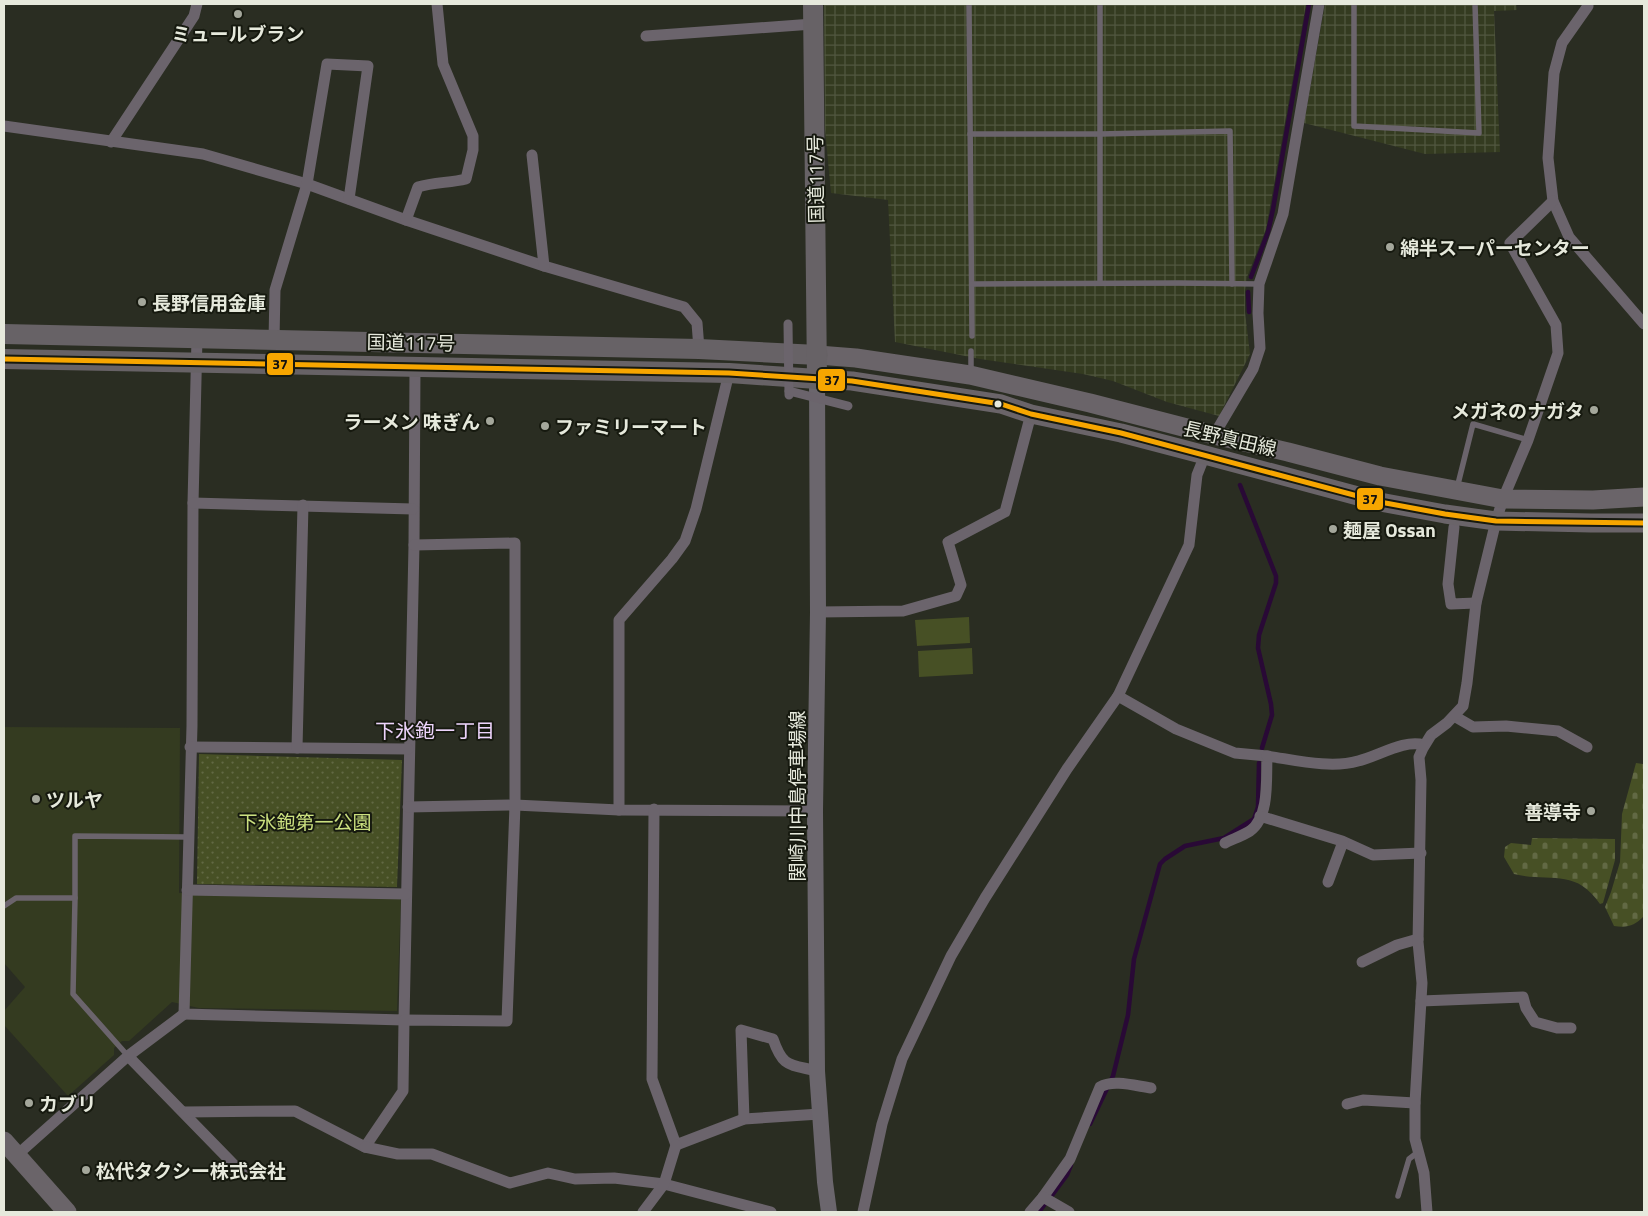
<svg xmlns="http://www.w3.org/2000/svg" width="1648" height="1216" viewBox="0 0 1648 1216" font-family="'Titillium Web','Noto Sans JP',sans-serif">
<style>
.built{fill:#343b20}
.industrial{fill:url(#industrial-grid)}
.grass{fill:url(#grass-dots)}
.cemetery{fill:url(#cemetery-stones)}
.pitch{fill:#475025}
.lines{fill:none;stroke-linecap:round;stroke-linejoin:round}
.stream{stroke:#290936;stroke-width:4.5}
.service{stroke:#6b646c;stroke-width:5.5}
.minor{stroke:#6b646c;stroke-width:11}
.secondary{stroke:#6b666d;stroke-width:16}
.primary{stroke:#6a6469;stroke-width:19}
.trunk{stroke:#676266;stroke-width:20}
.pedestrian-bridge{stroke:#6b646c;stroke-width:9}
.bus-1-casing{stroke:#16190f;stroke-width:9}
.bus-1{stroke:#f7a600;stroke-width:5}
.poi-dot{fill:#a4a79b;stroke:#16190f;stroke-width:2}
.bus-dot{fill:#e6e9dc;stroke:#16190f;stroke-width:2}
.labels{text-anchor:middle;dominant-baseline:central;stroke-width:4;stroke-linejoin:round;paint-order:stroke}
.poi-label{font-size:19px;font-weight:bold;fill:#e6e9dc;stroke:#16190f;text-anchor:start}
.street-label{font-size:19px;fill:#e6e9dc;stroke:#16190f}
.park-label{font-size:19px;fill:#cce180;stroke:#16190f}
.neighbourhood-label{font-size:20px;fill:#edd4fc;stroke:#16190f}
.line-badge{stroke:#16190f;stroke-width:2}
.pale-badge-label{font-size:14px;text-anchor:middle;font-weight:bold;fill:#111}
</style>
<defs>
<pattern id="industrial-grid" width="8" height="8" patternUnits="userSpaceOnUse" patternTransform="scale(1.25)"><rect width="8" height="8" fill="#343b20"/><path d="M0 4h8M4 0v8" fill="none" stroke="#515740"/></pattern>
<pattern id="grass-dots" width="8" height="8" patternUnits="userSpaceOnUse" patternTransform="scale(1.25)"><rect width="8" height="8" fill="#475025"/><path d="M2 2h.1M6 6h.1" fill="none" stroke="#626944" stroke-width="1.8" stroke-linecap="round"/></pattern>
<pattern id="cemetery-stones" width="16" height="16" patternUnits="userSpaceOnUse" patternTransform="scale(1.25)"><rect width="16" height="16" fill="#475025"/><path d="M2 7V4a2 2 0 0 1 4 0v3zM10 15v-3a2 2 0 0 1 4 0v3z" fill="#626944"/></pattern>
</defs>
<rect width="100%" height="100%" fill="#2a2d22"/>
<polygon class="built" points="4,727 180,728 179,893 401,896 397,1011 199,1008 172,1002 129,1041 122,1041 114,1048 114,1055 68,1096 4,1025 4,1011 25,987 4,963"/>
<g class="industrial">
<polygon points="824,4 1306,4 1266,229 1247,277 1245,291 1245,312 1250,354 1219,416 1167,402 1113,381 1083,374 980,359 895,342 888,200 831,193 825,129"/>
<polygon points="1325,4 1516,4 1517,10 1494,11 1500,152 1425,154 1304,123"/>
</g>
<polygon class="grass" points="199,754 402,760 397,887 197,884"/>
<g class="cemetery">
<path d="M1636,763L1643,764L1644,782V916C1634,926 1628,928 1614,926L1605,907L1611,892L1620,862L1622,814Z"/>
<path d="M1532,838L1615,839V860L1603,903L1600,904C1575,867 1549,883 1514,874L1504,857L1505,847L1511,843L1531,845Z"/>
</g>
<g class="pitch">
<polygon points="969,617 970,643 917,646 915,620"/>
<polygon points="972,648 973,674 919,677 918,651"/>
</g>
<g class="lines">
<g class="stream">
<polyline points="1251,277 1268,232 1273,209 1309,4"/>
<polyline points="1248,292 1249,312"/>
<polyline points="1240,485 1276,576 1276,583 1259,635 1258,648 1271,704 1272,715 1262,748"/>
<polyline points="1090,1124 1113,1076 1128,1015 1134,959 1160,864 1165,859 1185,846 1224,838 1254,819 1258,807 1259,763"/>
<polyline points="1050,1198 1067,1175 1071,1165"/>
<polyline points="1039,1212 1045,1204"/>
</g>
<g class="service">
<polyline points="969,4 972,336"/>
<polyline points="1354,4 1354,126 1479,133 1475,4"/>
<polyline points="970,134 1100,134 1230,131 1232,284"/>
<polyline points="1100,283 1100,4"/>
<polyline points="972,284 1179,283 1259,284"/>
<polyline points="971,373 971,351"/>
<polyline points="1457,488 1473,424 1528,440"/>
<polyline points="75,898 73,994 128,1056"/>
<polyline points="4,906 16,898 75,898 75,836 188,837"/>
<polyline points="1398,1196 1409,1159 1418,1152"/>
</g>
<g class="minor">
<polyline points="1587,4 1588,6 1562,43 1554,73 1548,158 1553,201 1569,237 1644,324"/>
<polyline points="646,36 813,24"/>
<polyline points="4,126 203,154 307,184 406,220 544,266 684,307 697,323 699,349"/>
<polyline points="111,142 194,16 197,4"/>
<polyline points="532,155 544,266"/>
<path d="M406,220L418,187C434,182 450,183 466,179L473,150V136L443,64L437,4"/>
<polyline points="197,338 193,503 192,726 184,1014 404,1020 414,545 415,367"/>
<polyline points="274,340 275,290 307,184 327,64 368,66 349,199"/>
<polyline points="1214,435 1253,369 1260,348 1258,313 1259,284 1283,214 1319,4"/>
<polyline points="193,503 413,509"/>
<polyline points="1454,527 1448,584 1451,604 1476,603"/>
<polyline points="818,612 903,611 956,596 961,585 948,542 1005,512 1031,414"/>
<path d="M1118,696L1176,729L1235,753L1267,756C1266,778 1270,817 1250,831C1242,836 1233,839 1225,843"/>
<polyline points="1454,716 1473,727 1506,726 1558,731 1587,747"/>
<polyline points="190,747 408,749"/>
<polyline points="297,748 303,505"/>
<path d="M1267,756C1295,760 1331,769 1358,761C1379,756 1404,739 1424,745"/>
<polyline points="408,807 515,805 619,810 815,811"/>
<polyline points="654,809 652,1079 676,1145 744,1119 820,1114"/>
<polyline points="619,810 619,620 672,559 685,541 696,509 729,373"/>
<polyline points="1260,816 1342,841 1373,855 1421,853"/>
<polyline points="1328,882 1343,842"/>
<polyline points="187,890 406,894"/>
<polyline points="1362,962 1397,945 1418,939"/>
<polyline points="1421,1001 1523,997 1526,1008 1535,1022 1557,1028 1571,1028"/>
<polyline points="128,1056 242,1173"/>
<polyline points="1347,1104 1363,1100 1415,1103"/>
<polyline points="184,1112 295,1111 365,1147 403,1091 404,1020 507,1021 515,805 515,543 414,545"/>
<path d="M744,1119L741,1030L773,1039C783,1068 789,1064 817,1071"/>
<polyline points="365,1147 398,1154 432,1154 510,1183 548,1173 575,1179 614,1178 664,1184 771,1212"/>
<polyline points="17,1155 128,1056 184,1014"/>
<path d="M1043,1197L1070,1159L1100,1087C1113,1079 1136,1086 1151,1088"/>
<polyline points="643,1212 664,1184 676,1145"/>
<polyline points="863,1212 882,1124 902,1059 951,956 985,898 1067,769 1118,696 1189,545 1197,475 1205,455"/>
<polyline points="1030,1212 1043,1197 1069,1212"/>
<polyline points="1427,1212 1424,1173 1415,1139 1415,1103 1422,983 1418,942 1421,780 1419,757 1423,748 1431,735 1447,723 1463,706 1467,683 1476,603 1496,521 1503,499 1528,440 1558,353 1556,325 1510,243 1553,201"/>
</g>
<polyline class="secondary" points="817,379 818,612 815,811 817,1071 825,1182 829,1212"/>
<g class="primary">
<polyline points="818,355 856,358 970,375 1090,403 1214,435 1288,452 1380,476 1503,499 1593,500 1644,497"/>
<polyline points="817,379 852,381 1001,404 1031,414 1121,433 1205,455 1380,502 1445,514 1496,521 1591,523 1644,523"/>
<polyline points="4,1141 67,1212"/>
</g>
<g class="trunk">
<polyline points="4,334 699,349 818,355"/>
<polyline points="4,359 729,373 817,379 813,4"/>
</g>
<g class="pedestrian-bridge">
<polyline points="788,324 789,395"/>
<polyline points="789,391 848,406"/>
</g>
<defs>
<polyline id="bus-1" points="4,359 729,373 852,381 1001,404 1031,414 1121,433 1380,502 1445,514 1496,521 1644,523"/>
</defs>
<use href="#bus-1" class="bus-1-casing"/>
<use href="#bus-1" class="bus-1"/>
</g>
<g class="poi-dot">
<circle cx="238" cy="14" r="5"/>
<circle cx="1390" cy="247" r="5"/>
<circle cx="142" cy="302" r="5"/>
<circle cx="1594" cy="410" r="5"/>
<circle cx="490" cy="421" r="5"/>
<circle cx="545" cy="426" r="5"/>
<circle cx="1333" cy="529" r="5"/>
<circle cx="36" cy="799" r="5"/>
<circle cx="1591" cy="811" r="5"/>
<circle cx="29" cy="1103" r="5"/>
<circle cx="86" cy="1170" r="5"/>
</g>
<circle class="bus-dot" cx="998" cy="404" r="4.5"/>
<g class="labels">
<g class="poi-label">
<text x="238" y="33" text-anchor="middle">ミュールブラン</text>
<text x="1400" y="247">綿半スーパーセンター</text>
<text x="152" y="302">長野信用金庫</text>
<text x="1584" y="410" text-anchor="end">メガネのナガタ</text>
<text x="480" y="421" text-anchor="end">ラーメン 味ぎん</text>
<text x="555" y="426">ファミリーマート</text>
<text x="1343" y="529">麺屋 Ossan</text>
<text x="46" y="799">ツルヤ</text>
<text x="1581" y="811" text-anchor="end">善導寺</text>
<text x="39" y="1103">カブリ</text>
<text x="96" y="1170">松代タクシー株式会社</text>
</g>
<g class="street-label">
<text transform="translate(815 179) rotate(-91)">国道117号</text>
<text transform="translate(411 342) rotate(1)">国道117号</text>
<text transform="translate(1230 438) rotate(13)">長野真田線</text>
<text transform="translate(796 796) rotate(-90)">関崎川中島停車場線</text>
</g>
<g class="park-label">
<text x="305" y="821">下氷鉋第一公園</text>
</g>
<g class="neighbourhood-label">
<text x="435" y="730">下氷鉋一丁目</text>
</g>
</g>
<g class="line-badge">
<rect x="266" y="352" width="28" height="24" rx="5" fill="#f7a600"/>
<rect x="817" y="368" width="29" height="24" rx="5" fill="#f7a600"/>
<rect x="1356" y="487" width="28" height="24" rx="5" fill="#f7a600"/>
</g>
<g class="pale-badge-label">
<text x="280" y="369">37</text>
<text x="832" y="385">37</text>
<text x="1370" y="504">37</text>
</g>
<rect width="1648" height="1216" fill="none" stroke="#e6e9dc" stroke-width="10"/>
</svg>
